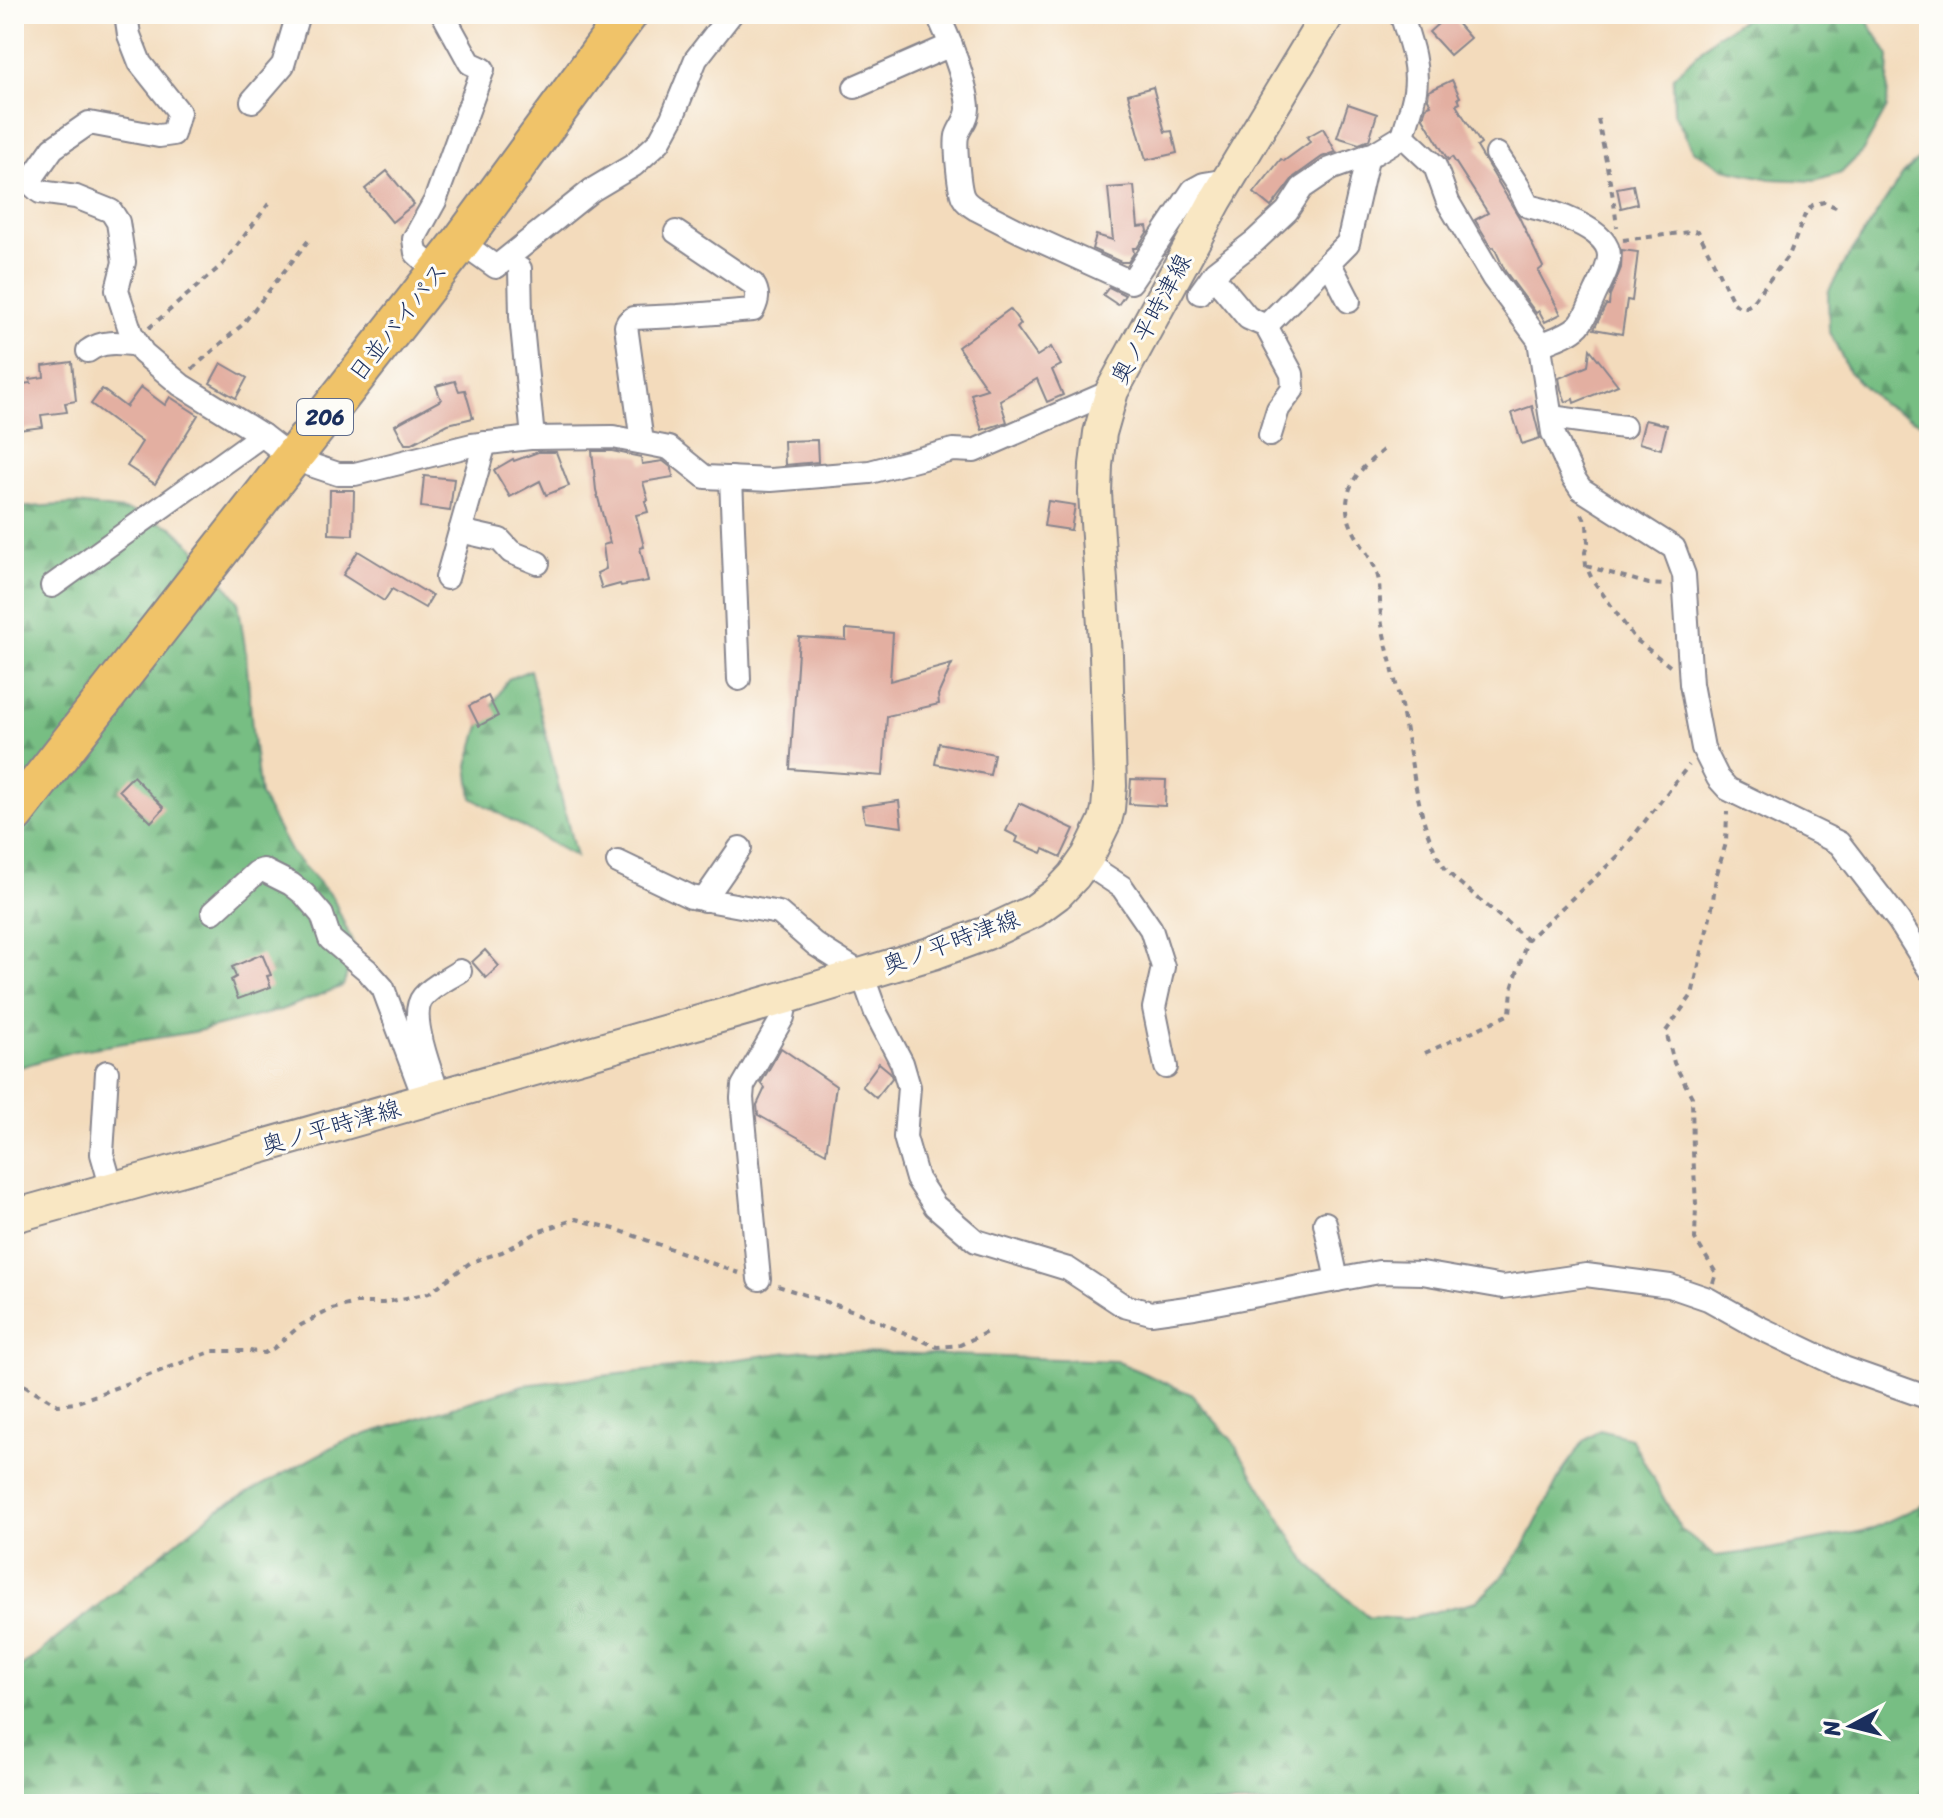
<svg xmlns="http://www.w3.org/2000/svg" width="1943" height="1818" viewBox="0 0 1943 1818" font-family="Sriracha,'Klee One',sans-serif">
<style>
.forest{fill:url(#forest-firs);stroke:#497670;stroke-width:2}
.building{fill:#e3afa1}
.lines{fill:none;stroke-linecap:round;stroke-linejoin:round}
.minor-casing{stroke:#87858d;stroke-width:26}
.secondary-casing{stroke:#87858d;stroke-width:36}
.trunk-casing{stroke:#87858d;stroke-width:42}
.path{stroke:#87858d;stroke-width:4;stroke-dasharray:6 6;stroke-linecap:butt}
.minor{stroke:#fff;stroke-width:22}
.secondary{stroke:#f9e7c3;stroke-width:32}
.trunk{stroke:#f0c369;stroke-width:38}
.labels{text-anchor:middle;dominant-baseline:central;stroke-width:6;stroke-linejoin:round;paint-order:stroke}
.shield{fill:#fdfcf7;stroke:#5f6c8c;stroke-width:2}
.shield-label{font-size:22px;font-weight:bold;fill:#1b2f5e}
.street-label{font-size:24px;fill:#1b2f5e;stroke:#fdfcf7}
</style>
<defs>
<pattern id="forest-firs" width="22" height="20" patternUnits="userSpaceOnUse" patternTransform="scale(2)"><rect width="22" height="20" fill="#77be83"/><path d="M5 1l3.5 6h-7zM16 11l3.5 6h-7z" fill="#619b6e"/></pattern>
</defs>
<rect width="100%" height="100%" fill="#fdfcf7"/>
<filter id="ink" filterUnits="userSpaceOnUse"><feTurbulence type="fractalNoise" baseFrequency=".0125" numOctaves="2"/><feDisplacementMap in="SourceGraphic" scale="16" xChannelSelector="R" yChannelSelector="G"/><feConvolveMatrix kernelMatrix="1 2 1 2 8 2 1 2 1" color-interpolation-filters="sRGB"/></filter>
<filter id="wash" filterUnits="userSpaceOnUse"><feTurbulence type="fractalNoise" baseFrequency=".006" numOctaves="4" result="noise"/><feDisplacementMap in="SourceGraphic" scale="32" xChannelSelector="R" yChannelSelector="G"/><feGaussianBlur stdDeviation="1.8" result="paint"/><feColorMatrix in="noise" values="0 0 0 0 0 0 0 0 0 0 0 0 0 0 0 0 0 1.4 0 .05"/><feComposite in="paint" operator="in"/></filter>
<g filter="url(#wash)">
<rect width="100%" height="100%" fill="#f3dbbc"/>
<g class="forest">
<polygon points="1753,14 1861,14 1866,19 1889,56 1887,108 1863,151 1841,173 1815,181 1770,179 1725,169 1693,150 1674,113 1673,77 1717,35"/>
<polygon points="1929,149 1929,427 1882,404 1849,372 1829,330 1828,292 1850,254 1903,174"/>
<polygon points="77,504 130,511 172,527 206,559 238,601 246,654 252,729 260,795 291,853 333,898 355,948 343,986 278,1011 194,1032 74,1051 14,1069 14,508"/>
<polygon points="530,670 576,857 472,798 468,765 480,726 508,679"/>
<polygon points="804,1350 1116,1361 1191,1394 1232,1440 1308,1564 1368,1617 1406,1619 1477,1601 1501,1578 1524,1546 1563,1470 1584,1441 1600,1430 1631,1438 1680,1528 1715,1556 1765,1550 1869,1530 1929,1502 1929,1804 14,1804 14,1673 216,1510 342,1442 523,1385 672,1368"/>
</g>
<g id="blocks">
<g class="building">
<polygon points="1449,14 1470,38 1450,55 1429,32"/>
<polygon points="1452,80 1460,97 1458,98 1460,103 1456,105 1481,144 1477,147 1519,217 1543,267 1538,271 1561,314 1545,322 1539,311 1536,313 1505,271 1494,247 1492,248 1475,220 1488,213 1452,157 1448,160 1423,118 1426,107 1431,105 1428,99 1429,91"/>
<polygon points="1153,87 1165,132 1172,131 1177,153 1146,160 1128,94"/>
<polygon points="1348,104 1377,114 1369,140 1359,144 1337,137"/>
<polygon points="1323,128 1336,152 1322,157 1294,177 1271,207 1254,193 1281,159 1284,161 1310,142 1307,137"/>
<polygon points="387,171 414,204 392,222 365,189"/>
<polygon points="1633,185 1637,204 1621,208 1617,188"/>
<polygon points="1134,186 1138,227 1147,226 1148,231 1137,248 1133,248 1134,253 1128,262 1121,262 1092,249 1096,235 1113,240 1108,188"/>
<polygon points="1622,250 1638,252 1632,301 1627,300 1622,334 1594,329 1606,305 1609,305 1610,295 1621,268"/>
<polygon points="1109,287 1125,295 1118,305 1103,295"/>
<polygon points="1010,309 1021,324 1017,328 1037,356 1051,347 1061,365 1052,370 1063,395 1047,402 1037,379 1000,400 1007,422 982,430 971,394 987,389 958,347"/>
<polygon points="1590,349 1618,385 1574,403 1573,399 1566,402 1561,389 1559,378 1588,366"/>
<polygon points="72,362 76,401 65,403 67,412 41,415 43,427 19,430 14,385 31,383 30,379 44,377 43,366"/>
<polygon points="221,363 247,378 236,398 210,383"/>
<polygon points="455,381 459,391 465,390 473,418 448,424 411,444 405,444 395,425 441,400 436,386"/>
<polygon points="141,387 165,405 170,397 198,415 155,484 127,466 142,442 91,404 102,389 126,407"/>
<polygon points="1532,406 1540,438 1522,444 1512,413"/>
<polygon points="1645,420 1667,425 1661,449 1639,443"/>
<polygon points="817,440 818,462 785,465 784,441"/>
<polygon points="592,451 612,451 641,457 642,464 663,461 672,468 673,477 643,482 648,500 645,501 648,512 636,515 644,547 640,548 648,581 621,586 620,584 602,589 597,573 606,569 603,545 610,543 596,490"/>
<polygon points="538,452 556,452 569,486 546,495 540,481 510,497 494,470 513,459 514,461"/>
<polygon points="424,476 454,479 450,511 421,507"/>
<polygon points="330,490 354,490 353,535 329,534"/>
<polygon points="1048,501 1075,505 1071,530 1044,526"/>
<polygon points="358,551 432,596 425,608 392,589 384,601 343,575"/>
<polygon points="846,629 893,633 890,681 952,664 938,695 939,704 887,716 883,776 790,769 799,637 846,640"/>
<polygon points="488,696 498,716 479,726 469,706"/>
<polygon points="939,743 994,754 990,775 935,764"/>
<polygon points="133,776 164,808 151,822 119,790"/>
<polygon points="1131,779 1166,780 1165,806 1129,804"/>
<polygon points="899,801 902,827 865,822 862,806"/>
<polygon points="1019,803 1074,829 1061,857 1044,849 1042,853 1016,842 1018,837 1006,831"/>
<polygon points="485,950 499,966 486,978 472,962"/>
<polygon points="262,954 271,975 267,976 271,987 238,999 231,980 236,977 232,967"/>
<polygon points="781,1048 836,1086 826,1153 758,1115 757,1105 765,1088 761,1083"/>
<polygon points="879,1063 890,1072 892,1078 876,1098 862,1086"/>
</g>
</g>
</g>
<g filter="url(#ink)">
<use href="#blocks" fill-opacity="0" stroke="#87858d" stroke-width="2"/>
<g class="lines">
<defs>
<g id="minor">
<polyline points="126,14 129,35 140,63 179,112 173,134 159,136 89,123 53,148 29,182 40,192 76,197 111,211 118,222 124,262 117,290 131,333 143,353 181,385 262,435 293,459 338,474 355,474 472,445 530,438 613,437 669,448 705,477 771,480 870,472 953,450 974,451 1112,391"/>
<path d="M937,14C948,35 967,84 968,108C968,120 960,126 957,136C955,145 959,189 963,197C966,203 971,206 976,209L1021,232L1131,282L1193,190L1204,184L1228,180"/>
<path d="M1401,14C1409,39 1419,64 1415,91C1413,106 1407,121 1403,136L1435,166L1448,202L1493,278L1539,340L1553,433L1573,477L1581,489L1674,548L1684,575L1691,684L1703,748L1718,778L1728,789L1839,843L1899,921L1929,969"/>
<polyline points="855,87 951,45"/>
<polyline points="252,101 283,65 298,14"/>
<path d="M1497,154L1518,186L1528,206C1550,211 1609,228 1609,256C1609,268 1601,281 1596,292C1591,302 1587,316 1579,325C1569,335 1552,340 1540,345"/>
<polyline points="461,242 496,267 592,190 634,165 659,142 672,118 696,59 731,14"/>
<polyline points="1329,262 1349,301"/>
<polyline points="520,269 521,316 533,438"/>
<polyline points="436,271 416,253 414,239 435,201 483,69 470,63 443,14"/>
<polyline points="1213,276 1248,318 1266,326 1292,374 1293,389 1278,409 1270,435"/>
<polyline points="1200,293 1215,272 1255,241 1287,211 1302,188 1330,169 1375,153 1403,136"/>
<polyline points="1266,326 1348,243 1368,155"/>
<path d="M88,351C102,340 121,343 138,345"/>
<polyline points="1551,417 1624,427"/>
<path d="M642,442L626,326L628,322L633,318L678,316L753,310C758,300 759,293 753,284L676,232"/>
<polyline points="731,478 739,679"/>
<polyline points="460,531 500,540 511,552 538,563"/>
<polyline points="447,578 485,443"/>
<polyline points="52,586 262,435"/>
<polyline points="618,862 691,897 779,913 816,945 862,974 876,1013 902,1063 909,1087 905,1137 917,1179 935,1206 976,1241 1068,1269 1124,1306 1151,1313 1194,1307 1379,1272 1422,1273 1503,1287 1586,1275 1670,1286 1708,1299 1758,1327 1844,1368 1929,1398"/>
<polyline points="1084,862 1122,887 1151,929 1163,967 1154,1008 1166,1067"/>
<polyline points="704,900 740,848"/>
<polyline points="213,912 257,872 263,870 291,884 304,894 322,915 330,939 367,970 383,988 425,1100"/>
<polyline points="107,1072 102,1154 112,1189"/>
<path d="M439,1096C432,1074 407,1016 423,997C432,986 448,979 460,971"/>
<polyline points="1325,1223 1337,1280"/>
<polyline points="759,1279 742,1098 743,1086 783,1017 787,997"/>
</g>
<polyline id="secondary" points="14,1216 197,1165 787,997 933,953 987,933 1034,911 1057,894 1074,876 1088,856 1105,821 1108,809 1110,786 1106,655 1095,493 1096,465 1100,433 1112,391 1216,200 1328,14"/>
<polyline id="trunk" points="14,814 461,242 628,14"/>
</defs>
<use href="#minor" class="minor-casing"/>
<use href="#secondary" class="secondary-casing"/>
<use href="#trunk" class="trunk-casing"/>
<g class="path">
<polyline points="1598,119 1614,203 1617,227"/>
<polyline points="1623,240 1698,231 1733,302 1739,307 1746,307 1751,304 1790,253 1806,212 1813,205 1824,202 1840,209"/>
<polyline points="149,328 223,264 270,202"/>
<polyline points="192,369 242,325 308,241"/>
<path d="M1383,450C1365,465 1348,479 1347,504C1345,533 1375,554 1379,582C1380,596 1380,611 1382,625C1389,659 1399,692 1405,726C1413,768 1419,826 1441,862C1450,878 1467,888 1480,900C1496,913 1511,926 1527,940"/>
<polyline points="1582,514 1587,524 1588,542 1585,552 1586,566 1592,579 1635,639 1671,667"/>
<polyline points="1586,566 1649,584 1666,585"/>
<polyline points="1425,1053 1510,1014 1512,989 1527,940 1617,857 1689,765"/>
<polyline points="1713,1283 1716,1273 1695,1239 1696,1204 1693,1152 1692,1097 1674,1063 1666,1031 1692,995 1712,908 1716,877 1726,843 1727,812"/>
<polyline points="778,1286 857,1312 937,1347 960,1345 987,1332"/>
<polyline points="14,1379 58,1405 75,1403 213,1351 249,1351 264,1353 274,1348 301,1325 332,1309 356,1303 383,1303 429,1293 471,1262 502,1252 540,1231 576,1219 618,1230 739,1273"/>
</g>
<use href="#minor" class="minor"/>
<use href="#secondary" class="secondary"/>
<use href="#trunk" class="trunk"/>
</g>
</g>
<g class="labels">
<rect class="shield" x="297" y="399" width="56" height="36" rx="6"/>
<g class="shield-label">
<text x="325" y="417">206</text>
</g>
<g class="street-label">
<text transform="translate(1151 319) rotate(-62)">奥ノ平時津線</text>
<text transform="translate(398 322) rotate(-52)">日並バイパス</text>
<text transform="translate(951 942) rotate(-20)">奥ノ平時津線</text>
<text transform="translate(331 1127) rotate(-16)">奥ノ平時津線</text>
</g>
</g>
<rect width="1943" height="1818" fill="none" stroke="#fdfcf7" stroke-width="48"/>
<g transform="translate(1851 1726) rotate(263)" stroke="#fdfcf7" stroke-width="6" paint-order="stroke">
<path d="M0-6L14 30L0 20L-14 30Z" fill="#1b2f5e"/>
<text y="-12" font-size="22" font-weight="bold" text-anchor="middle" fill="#1b2f5e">N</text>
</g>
</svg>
